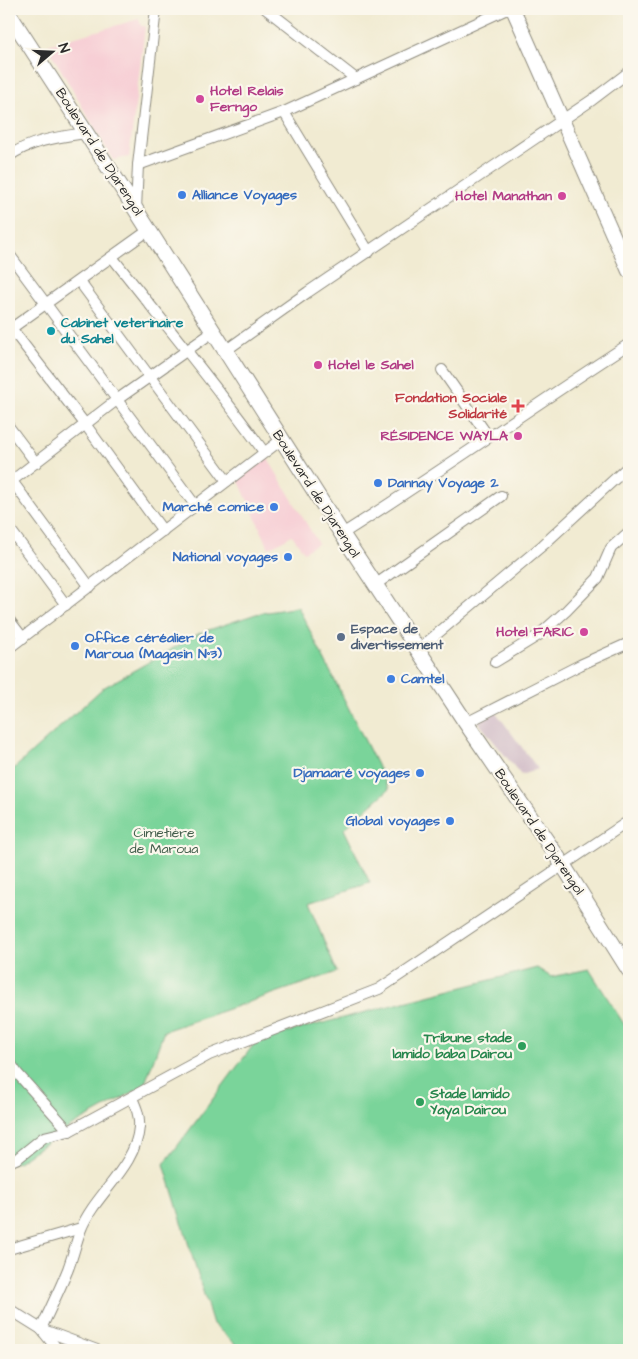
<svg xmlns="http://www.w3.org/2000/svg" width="638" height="1359" viewBox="0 0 638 1359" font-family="'Architects Daughter',sans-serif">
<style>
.built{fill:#f7cfd5}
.industrial{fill:#d2bdc8}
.green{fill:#7ad49a;stroke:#528062}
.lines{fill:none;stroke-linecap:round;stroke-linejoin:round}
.minor-casing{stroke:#8e8b7e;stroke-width:12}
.secondary-casing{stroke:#8e8b7e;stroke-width:16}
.primary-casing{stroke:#8e8b7e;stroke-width:17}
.minor{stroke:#fff;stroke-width:10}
.secondary{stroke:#fff;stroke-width:14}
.primary{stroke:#fff;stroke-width:15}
.hotel-dot{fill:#d1479c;stroke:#fbf7ec;stroke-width:2}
.shop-dot{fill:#3f7fe0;stroke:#fbf7ec;stroke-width:2}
.culture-dot{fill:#0f9aa8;stroke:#fbf7ec;stroke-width:2}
.health-dot{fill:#e0444e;stroke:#fbf7ec;stroke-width:2}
.service-dot{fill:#5c6f8a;stroke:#fbf7ec;stroke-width:2}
.leisure-dot{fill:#2e9e5b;stroke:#fbf7ec;stroke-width:2}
.labels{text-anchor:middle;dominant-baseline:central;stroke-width:4.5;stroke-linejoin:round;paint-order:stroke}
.hotel-label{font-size:14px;font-weight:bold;fill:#b23c85;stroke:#fbf7ec;text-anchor:end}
.street-label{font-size:14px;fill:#2b2b2b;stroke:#fbf7ec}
.shop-label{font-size:14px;font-weight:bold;fill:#366cbe;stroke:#fbf7ec;text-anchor:start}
.culture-label{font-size:14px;font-weight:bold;fill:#0d838f;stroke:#fbf7ec;text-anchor:start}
.health-label{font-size:14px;font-weight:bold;fill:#be3a42;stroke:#fbf7ec;text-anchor:end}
.service-label{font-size:14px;font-weight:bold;fill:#4e5e75;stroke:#fbf7ec;text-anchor:start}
.park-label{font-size:14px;fill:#435e4c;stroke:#fbf7ec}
.leisure-label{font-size:14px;font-weight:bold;fill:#27864d;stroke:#fbf7ec;text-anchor:end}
</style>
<rect width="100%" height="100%" fill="#fbf7ec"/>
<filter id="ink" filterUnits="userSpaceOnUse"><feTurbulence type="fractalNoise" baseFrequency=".02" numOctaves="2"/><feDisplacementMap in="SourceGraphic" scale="10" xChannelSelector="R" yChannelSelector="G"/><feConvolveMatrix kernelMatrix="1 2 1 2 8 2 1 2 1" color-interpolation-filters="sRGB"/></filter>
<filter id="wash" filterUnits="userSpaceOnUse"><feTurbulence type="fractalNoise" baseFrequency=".0096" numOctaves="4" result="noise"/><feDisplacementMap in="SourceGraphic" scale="20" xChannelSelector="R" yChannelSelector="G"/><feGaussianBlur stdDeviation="1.12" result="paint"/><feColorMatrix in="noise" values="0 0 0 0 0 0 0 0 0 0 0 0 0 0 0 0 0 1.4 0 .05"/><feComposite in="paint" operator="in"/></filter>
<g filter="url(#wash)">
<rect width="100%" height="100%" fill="#f1ebd2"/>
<g class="built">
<polygon points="139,19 141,26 145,26 129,157 113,160 50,51 48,45"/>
<polygon points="267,457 318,543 304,552 292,535 269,548 238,479"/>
</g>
<polygon class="industrial" points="495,711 538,769 521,775 478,722"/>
<g class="green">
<polygon points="298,607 389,789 344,829 370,883 308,903 337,972 164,1031 144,1086 68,1128 18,1162 9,1164 9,773 103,688 200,633 256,614"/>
<polygon points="537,968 551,977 589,969 629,1032 629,1350 242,1350 213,1324 164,1164 257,1040"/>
</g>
</g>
<g filter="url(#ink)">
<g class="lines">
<defs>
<g id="minor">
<polyline points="266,9 356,79"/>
<polyline points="284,112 369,252"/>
<path d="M9,156C32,140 59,137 86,133"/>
<polyline points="138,165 284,112 507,9"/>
<polyline points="136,209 138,165 156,9"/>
<polyline points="9,254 195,505"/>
<path d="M112,257C163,322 216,385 264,452"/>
<polyline points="79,281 227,481"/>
<polyline points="11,328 85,424 163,531"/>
<polyline points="9,330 149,230"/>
<polyline points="225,351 308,292 592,100 629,72"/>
<polyline points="442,370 488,436"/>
<polyline points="9,427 36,463"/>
<polyline points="12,481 90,587"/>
<polyline points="9,483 118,399 213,332"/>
<polyline points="9,528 66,605"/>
<path d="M342,534C439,473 533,406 629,344"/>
<polyline points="375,585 501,496"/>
<polyline points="9,620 23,638"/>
<polyline points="9,648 281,440"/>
<polyline points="419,649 543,545 629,466"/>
<polyline points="495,662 539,635 566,611 598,578 611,548 629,532"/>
<polyline points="466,723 580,665 629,643"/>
<polyline points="9,1061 17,1073 69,1131"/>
<polyline points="9,1162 18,1158 44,1137 69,1131 209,1055 379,989 629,821"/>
<polyline points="9,1249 81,1228"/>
<polyline points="9,1309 41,1329 97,1350"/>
<path d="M58,1350L41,1329C50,1309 60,1289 68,1269C73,1256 76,1242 81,1229C95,1194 136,1167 139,1127C140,1116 136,1107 132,1098"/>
</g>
<polyline id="secondary" points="513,9 629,271"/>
<polyline id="primary" points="9,14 136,210 342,534 466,723 563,865 629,970"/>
</defs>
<use href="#minor" class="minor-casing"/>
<use href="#secondary" class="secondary-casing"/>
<use href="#primary" class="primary-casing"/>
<use href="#minor" class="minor"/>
<use href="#secondary" class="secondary"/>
<use href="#primary" class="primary"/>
</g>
</g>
<g class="hotel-dot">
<circle cx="200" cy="99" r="5"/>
<circle cx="562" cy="196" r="5"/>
<circle cx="318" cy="365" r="5"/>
<circle cx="518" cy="436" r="5"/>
<circle cx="584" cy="632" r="5"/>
</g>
<g class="shop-dot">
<circle cx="182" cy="195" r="5"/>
<circle cx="378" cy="483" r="5"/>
<circle cx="274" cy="507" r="5"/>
<circle cx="288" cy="557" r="5"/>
<circle cx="75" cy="646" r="5"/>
<circle cx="391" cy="679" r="5"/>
<circle cx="420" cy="773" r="5"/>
<circle cx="450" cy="821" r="5"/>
</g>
<circle class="culture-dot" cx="51" cy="331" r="5"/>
<path class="health-dot" d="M515.5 398.5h5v5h5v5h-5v5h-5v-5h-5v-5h5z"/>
<circle class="service-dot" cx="341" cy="637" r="5"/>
<g class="leisure-dot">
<circle cx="522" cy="1046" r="5"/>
<circle cx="420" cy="1102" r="5"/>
</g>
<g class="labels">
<g class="hotel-label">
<text x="210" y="91" text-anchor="start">Hotel Relais<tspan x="210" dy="16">Ferngo</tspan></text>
<text x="552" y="196">Hotel Manathan</text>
<text x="328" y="365" text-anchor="start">Hotel le Sahel</text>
<text x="508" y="436">RÉSIDENCE WAYLA</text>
<text x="574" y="632">Hotel FARIC</text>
</g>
<g class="street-label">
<text transform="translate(99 152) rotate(57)">Boulevard de Djarengol</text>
<text transform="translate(316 494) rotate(57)">Boulevard de Djarengol</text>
<text transform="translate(539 832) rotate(56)">Boulevard de Djarengol</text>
</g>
<g class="shop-label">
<text x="192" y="195">Alliance Voyages</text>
<text x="388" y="483">Dannay Voyage 2</text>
<text x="264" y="507" text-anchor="end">Marché comice</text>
<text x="278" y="557" text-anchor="end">National voyages</text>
<text x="85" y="638">Office céréalier de<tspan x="85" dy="16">Maroua (Magasin N°3)</tspan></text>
<text x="401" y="679">Camtel</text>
<text x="410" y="773" text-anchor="end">Djamaaré voyages</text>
<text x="440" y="821" text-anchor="end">Global voyages</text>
</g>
<g class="culture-label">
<text x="61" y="323">Cabinet veterinaire<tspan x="61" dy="16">du Sahel</tspan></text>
</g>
<g class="health-label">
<text x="507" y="398">Fondation Sociale<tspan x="507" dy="16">Solidarité</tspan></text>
</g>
<g class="service-label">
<text x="351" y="629">Espace de<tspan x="351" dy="16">divertissement</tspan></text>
</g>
<g class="park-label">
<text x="164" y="833">Cimetière<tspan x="164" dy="16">de Maroua</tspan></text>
</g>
<g class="leisure-label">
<text x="512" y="1038">Tribune stade<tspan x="512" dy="16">lamido baba Dairou</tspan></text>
<text x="430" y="1094" text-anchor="start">Stade lamido<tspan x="430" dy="16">Yaya Dairou</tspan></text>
</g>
</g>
<rect width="638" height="1359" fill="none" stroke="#fbf7ec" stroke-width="30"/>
<g transform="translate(52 52) rotate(71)" stroke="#fbf7ec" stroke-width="4" paint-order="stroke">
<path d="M0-4L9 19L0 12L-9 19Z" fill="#2b2b2b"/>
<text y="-8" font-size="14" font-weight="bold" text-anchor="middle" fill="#2b2b2b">N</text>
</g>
</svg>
